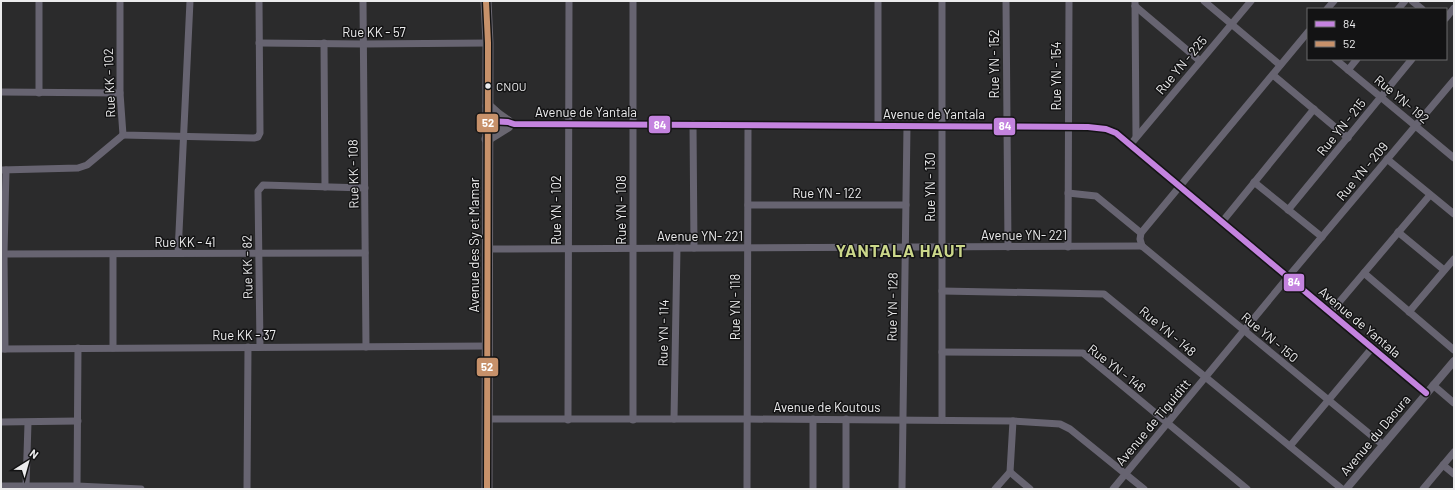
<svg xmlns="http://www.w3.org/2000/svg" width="1455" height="490" viewBox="0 0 1455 490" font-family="Barlow,sans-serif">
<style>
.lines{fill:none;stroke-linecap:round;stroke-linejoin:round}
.minor{stroke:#676471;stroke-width:7}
.tertiary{stroke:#676471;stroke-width:8}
.trunk{stroke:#696670;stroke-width:11}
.bus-1-casing{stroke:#131314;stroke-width:9}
.bus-2-casing{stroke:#131314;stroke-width:9}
.bus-1{stroke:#c483df;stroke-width:6}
.bus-2{stroke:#c7916a;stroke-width:6}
.bus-dot{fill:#ececed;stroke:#131314;stroke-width:1.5}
.labels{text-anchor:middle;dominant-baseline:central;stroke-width:3;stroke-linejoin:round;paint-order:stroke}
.bus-label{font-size:12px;fill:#ececed;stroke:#131314;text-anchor:start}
.street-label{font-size:13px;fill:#ececed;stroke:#131314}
.district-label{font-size:17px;font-weight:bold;letter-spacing:1px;fill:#cbd78a;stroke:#131314}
.line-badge{stroke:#131314;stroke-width:1.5}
.badge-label{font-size:11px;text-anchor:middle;font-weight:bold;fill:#fff}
</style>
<rect width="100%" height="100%" fill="#2b2b2c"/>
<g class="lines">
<g class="minor">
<polyline points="39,1 39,93"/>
<polyline points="120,1 120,93 123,135 254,138 258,137 260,133 259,1"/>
<polyline points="363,1 366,347"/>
<polyline points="633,1 633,420"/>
<polyline points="1006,1 1008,247"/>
<polyline points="1135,1 1136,137"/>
<polyline points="1204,1 1280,65"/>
<polyline points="1412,1 1422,9"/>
<polyline points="1135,6 1200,61"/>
<polyline points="1327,9 1334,1"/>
<polyline points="1398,9 1405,1"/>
<polyline points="1446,18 1454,8"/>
<polyline points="259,43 363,44 488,43"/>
<polyline points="324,43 325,187"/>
<polyline points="1335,59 1454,158"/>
<polyline points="1348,70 1357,59"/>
<polyline points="1273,75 1348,138"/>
<polyline points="1,92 120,93"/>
<polyline points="488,121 508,122 514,124 1088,127 1106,129 1116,133 1426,393"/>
<polyline points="693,124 694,248"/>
<polyline points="878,126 878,1"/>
<polyline points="1130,145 1251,1"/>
<polyline points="1387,159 1454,214"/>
<polyline points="1,170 78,168 87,165 123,135"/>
<polyline points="1254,182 1322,237"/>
<polyline points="1068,193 1096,196 1141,233"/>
<polyline points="748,205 906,205"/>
<polyline points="1288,210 1412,59"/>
<polyline points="1222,222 1314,109"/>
<polyline points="1398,232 1444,270"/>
<polyline points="1142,246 1383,445"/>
<polyline points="1142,246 1140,239 1141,233 1308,32"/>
<polyline points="1068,247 1069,1"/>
<polyline points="488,249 1142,246"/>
<polyline points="178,253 190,1"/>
<polyline points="4,254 365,253"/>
<polyline points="1364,273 1454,350"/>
<polyline points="942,291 1104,294 1342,489"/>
<polyline points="1409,312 1454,259"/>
<polyline points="1330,313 1430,195"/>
<polyline points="260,347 258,191 263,185 365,188"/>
<polyline points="113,348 113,255"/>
<polyline points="1,349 488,346"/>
<polyline points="5,349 4,254 6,170"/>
<polyline points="942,352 1083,353 1247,489"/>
<polyline points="1433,385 1454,403"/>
<polyline points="488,419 747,419 1013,421 1060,424 1070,429 1144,489"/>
<polyline points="674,419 677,248"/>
<polyline points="813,419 813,489"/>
<polyline points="846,419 846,489"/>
<polyline points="568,420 569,1"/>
<polyline points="942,420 942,1"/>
<polyline points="1,422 78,421"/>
<polyline points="1290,446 1372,348"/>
<polyline points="1443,465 1454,474"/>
<polyline points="1010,472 1030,489"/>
<polyline points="1,486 77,486 141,489"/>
<polyline points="26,486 28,423"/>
<polyline points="77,486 78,348"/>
<polyline points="247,489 248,347"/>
<polyline points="747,489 748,126"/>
<polyline points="902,489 907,126"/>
<polyline points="995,489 1010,472 1013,421"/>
<polyline points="1113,489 1288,277 1454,80"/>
<polyline points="1423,489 1454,452"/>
</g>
<polyline class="tertiary" points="1346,489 1454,361"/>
<g class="trunk">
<polyline points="486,1 488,43 487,489"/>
<polyline points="488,106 498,115 508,122"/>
<polyline points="487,139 508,126"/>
</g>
<defs>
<polyline id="bus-1" points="488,121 508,122 514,124 1088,127 1106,129 1116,133 1426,393"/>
<polyline id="bus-2" points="486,1 488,43 487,489"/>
</defs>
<use href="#bus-1" class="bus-1-casing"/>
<use href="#bus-2" class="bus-2-casing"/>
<use href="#bus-1" class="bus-1"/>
<use href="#bus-2" class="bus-2"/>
</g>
<circle class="bus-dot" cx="488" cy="86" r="3.5"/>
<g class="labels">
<g class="bus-label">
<text x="496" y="86">CNOU</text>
</g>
<g class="street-label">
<text x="374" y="32">Rue KK - 57</text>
<text transform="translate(994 64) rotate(-90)">Rue YN - 152</text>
<text transform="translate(1181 65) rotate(-50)">Rue YN - 225</text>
<text transform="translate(1056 76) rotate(-90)">Rue YN - 154</text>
<text transform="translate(109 83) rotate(-92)">Rue KK - 102</text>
<text transform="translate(1402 99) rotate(40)">Rue YN- 192</text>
<text x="586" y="112">Avenue de Yantala</text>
<text x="934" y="114">Avenue de Yantala</text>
<text transform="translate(1341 127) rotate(-51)">Rue YN - 215</text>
<text transform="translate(1362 171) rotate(-50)">Rue YN - 209</text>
<text transform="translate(353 174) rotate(-91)">Rue KK - 108</text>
<text transform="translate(930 187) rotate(-90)">Rue YN - 130</text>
<text x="827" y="193">Rue YN - 122</text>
<text transform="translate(556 210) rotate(-90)">Rue YN - 102</text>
<text transform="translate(621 210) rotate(-90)">Rue YN - 108</text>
<text x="1024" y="235">Avenue YN- 221</text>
<text x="700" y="236">Avenue YN- 221</text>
<text x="185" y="242">Rue KK - 41</text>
<text transform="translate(474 245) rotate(-90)">Avenue des Sy et Mamar</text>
<text transform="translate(247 267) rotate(-91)">Rue KK - 82</text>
<text transform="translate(735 307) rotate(-90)">Rue YN - 118</text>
<text transform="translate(892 307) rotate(-89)">Rue YN - 128</text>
<text transform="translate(1360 322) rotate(40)">Avenue de Yantala</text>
<text transform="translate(1168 331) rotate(40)">Rue YN - 148</text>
<text transform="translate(663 333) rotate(-89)">Rue YN - 114</text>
<text x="244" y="335">Rue KK - 37</text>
<text transform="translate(1270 337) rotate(40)">Rue YN - 150</text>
<text transform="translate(1117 368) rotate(38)">Rue YN - 146</text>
<text x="827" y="407">Avenue de Koutous</text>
<text transform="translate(1153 422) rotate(-50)">Avenue de Tiguiditt</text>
<text transform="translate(1375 435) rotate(-50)">Avenue du Daoura</text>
</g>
<g class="district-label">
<text x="901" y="250">YANTALA HAUT</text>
</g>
</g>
<g class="line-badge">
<rect x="476" y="113" width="23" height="20" rx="4" fill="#c7916a"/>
<rect x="648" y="115" width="23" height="19" rx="4" fill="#c483df"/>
<rect x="993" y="117" width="23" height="19" rx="4" fill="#c483df"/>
<rect x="1283" y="273" width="22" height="19" rx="4" fill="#c483df"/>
<rect x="476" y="357" width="23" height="20" rx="4" fill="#c7916a"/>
</g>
<g class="badge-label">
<text x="488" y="127">52</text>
<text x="660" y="129">84</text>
<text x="1005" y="130">84</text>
<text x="1294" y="286">84</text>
<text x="487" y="371">52</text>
</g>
<rect width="1455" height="490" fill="none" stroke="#ececed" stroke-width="4"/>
<rect x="1307" y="8" width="140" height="52" fill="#131314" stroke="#6a6a6b"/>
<rect x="1315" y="21" width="20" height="6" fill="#c483df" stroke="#6a6a6b"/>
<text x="1343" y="28" font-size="12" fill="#ececed">84</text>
<rect x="1315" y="41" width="20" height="6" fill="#c7916a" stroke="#6a6a6b"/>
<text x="1343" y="48" font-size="12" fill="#ececed">52</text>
<g transform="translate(28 462) rotate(37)" stroke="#131314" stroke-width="3" paint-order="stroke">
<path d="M0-3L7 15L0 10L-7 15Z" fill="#ececed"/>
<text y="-6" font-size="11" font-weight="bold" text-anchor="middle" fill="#ececed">N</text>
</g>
</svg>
